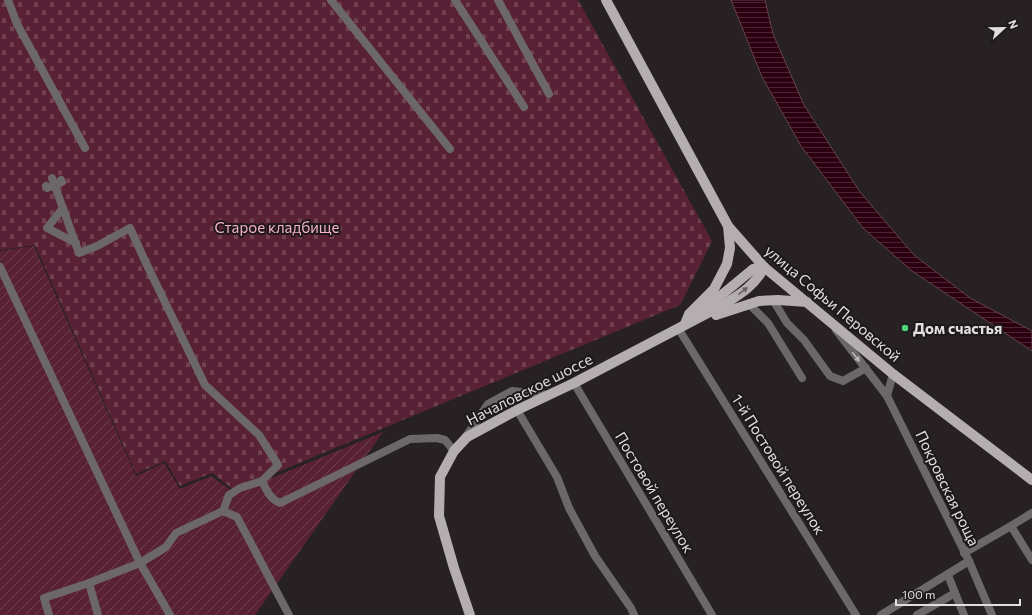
<svg xmlns="http://www.w3.org/2000/svg" width="1032" height="615" viewBox="0 0 1032 615" font-family="Commissioner,sans-serif">
<style>
.cemetery{fill:url(#cemetery-stones)}
.garden{fill:url(#garden-furrows)}
.water{fill:url(#water-rules);stroke:#63434f}
.lines{fill:none;stroke-linecap:round;stroke-linejoin:round}
.minor{stroke:#6c6869;stroke-width:8}
.major{stroke:#b5aeb0;stroke-width:10}
.oneway{fill:#6a6365}
.oneway2{fill:#b9b5b6}
.poi-dot{fill:#4bd677;stroke:#1e181a;stroke-width:1.5}
.labels{text-anchor:middle;dominant-baseline:central;stroke-width:4;stroke-linejoin:round;paint-order:stroke}
.park-label{font-size:15px;fill:#f5b3c5;stroke:#1e181a}
.street-label{font-size:15px;fill:#e2dedf;stroke:#1e181a}
.poi-label{font-size:15px;font-weight:bold;fill:#e2dedf;stroke:#1e181a;text-anchor:start}
</style>
<defs>
<pattern id="cemetery-stones" width="16" height="16" patternUnits="userSpaceOnUse"><rect width="16" height="16" fill="#592135"/><path d="M2 7V4a2 2 0 0 1 4 0v3zM10 15v-3a2 2 0 0 1 4 0v3z" fill="#714152"/></pattern>
<pattern id="garden-furrows" width="10" height="10" patternUnits="userSpaceOnUse"><rect width="10" height="10" fill="#592135"/><path d="M-1 1l2-2M0 10L10 0M9 11l2-2" fill="none" stroke="#714152"/></pattern>
<pattern id="water-rules" width="6" height="5" patternUnits="userSpaceOnUse"><rect width="6" height="5" fill="#2c0011"/><path d="M0 2.5h6" fill="none" stroke="#4a2533"/></pattern>
</defs>
<rect width="100%" height="100%" fill="#272123"/>
<polygon class="cemetery" points="0,0 578,0 712,241 680,305 234,490 212,473 180,486 165,461 136,474 35,245 0,250"/>
<polygon class="garden" points="34,246 136,476 164,463 180,489 211,476 235,493 383,432 255,615 0,615 0,251"/>
<polygon class="water" points="731,0 765,0 773,34 804,105 860,192 914,255 970,298 1032,331 1032,351 912,271 863,228 801,146 762,77"/>
<g class="lines">
<g class="minor">
<polyline points="8,0 17,24 85,148"/>
<polyline points="331,0 450,149"/>
<polyline points="455,0 524,107"/>
<polyline points="498,0 549,94"/>
<polyline points="52,178 79,253 97,246 130,228 146,263 205,385 259,435 278,465 262,481"/>
<polyline points="46,186 47,188 62,182 61,180"/>
<polyline points="63,208 47,228 76,243"/>
<polyline points="0,267 140,563 170,615"/>
<polyline points="773,300 787,323 804,340 830,376 843,381 866,368"/>
<polyline points="749,304 768,323 802,378"/>
<polyline points="678,328 856,615"/>
<polyline points="836,330 887,396"/>
<polyline points="893,374 887,396 969,561 992,615"/>
<polyline points="574,383 712,615"/>
<polyline points="517,410 557,477 569,508 595,556 631,608 634,615"/>
<polyline points="465,438 488,404 512,391 549,395"/>
<polyline points="223,511 237,517 289,615"/>
<polyline points="1011,526 1032,513"/>
<polyline points="964,553 1011,526 1032,560"/>
<polyline points="89,583 98,615"/>
<polyline points="955,593 964,615"/>
<path d="M49,615L44,598L89,583L140,563L166,547L176,533L223,511L229,495L240,488L262,481C267,491 270,499 280,503L410,439L437,438L445,440L454,451"/>
<polyline points="881,615 969,561"/>
<polyline points="917,615 955,593 948,575"/>
</g>
<g class="major">
<polyline points="606,0 728,226 764,267 893,374 1032,480"/>
<polyline points="701,312 753,269 764,267"/>
<polyline points="716,315 759,301 778,300 807,302"/>
<polyline points="685,324 689,314 714,289 727,264 730,248 728,226"/>
<path d="M470,615L454,568L439,516L440,477L454,451L467,437L517,410L574,383L723,305C739,295 756,285 764,267"/>
</g>
</g>
<defs><path id="oneway-solid" d="M-6-.8H1V-3.2L6.5 0L1 3.2V.8H-6Z"/></defs>
<use class="oneway" href="#oneway-solid" transform="translate(743 291) rotate(-38)"/>
<use class="oneway2" href="#oneway-solid" transform="translate(856 357) rotate(52)"/>
<circle class="poi-dot" cx="905" cy="328" r="4"/>
<g class="labels">
<g class="park-label">
<text x="277" y="227">Старое кладбище</text>
</g>
<g class="street-label">
<text transform="translate(833 303) rotate(40)">улица Софьи Перовской</text>
<text transform="translate(529 389) rotate(-27)">Началовское шоссе</text>
<text transform="translate(779 464) rotate(58)">1-й Постовой переулок</text>
<text transform="translate(948 488) rotate(64)">Покровская роща</text>
<text transform="translate(655 492) rotate(59)">Постовой переулок</text>
</g>
<g class="poi-label">
<text x="913" y="328">Дом счастья</text>
</g>
</g>
<g transform="translate(1004 28) rotate(68)" stroke="#1e181a" stroke-width="3" paint-order="stroke">
<path d="M0-3L7 15L0 10L-7 15Z" fill="#e2dedf"/>
<text y="-6" font-size="11" font-weight="bold" text-anchor="middle" fill="#e2dedf">N</text>
</g>
<path d="M896 599v6h124v-6" fill="none" stroke="#e2dedf" stroke-width="2"/>
<text x="902" y="599" font-size="12" fill="#e2dedf" stroke="#1e181a" stroke-width="3" paint-order="stroke">100 m</text>
</svg>
